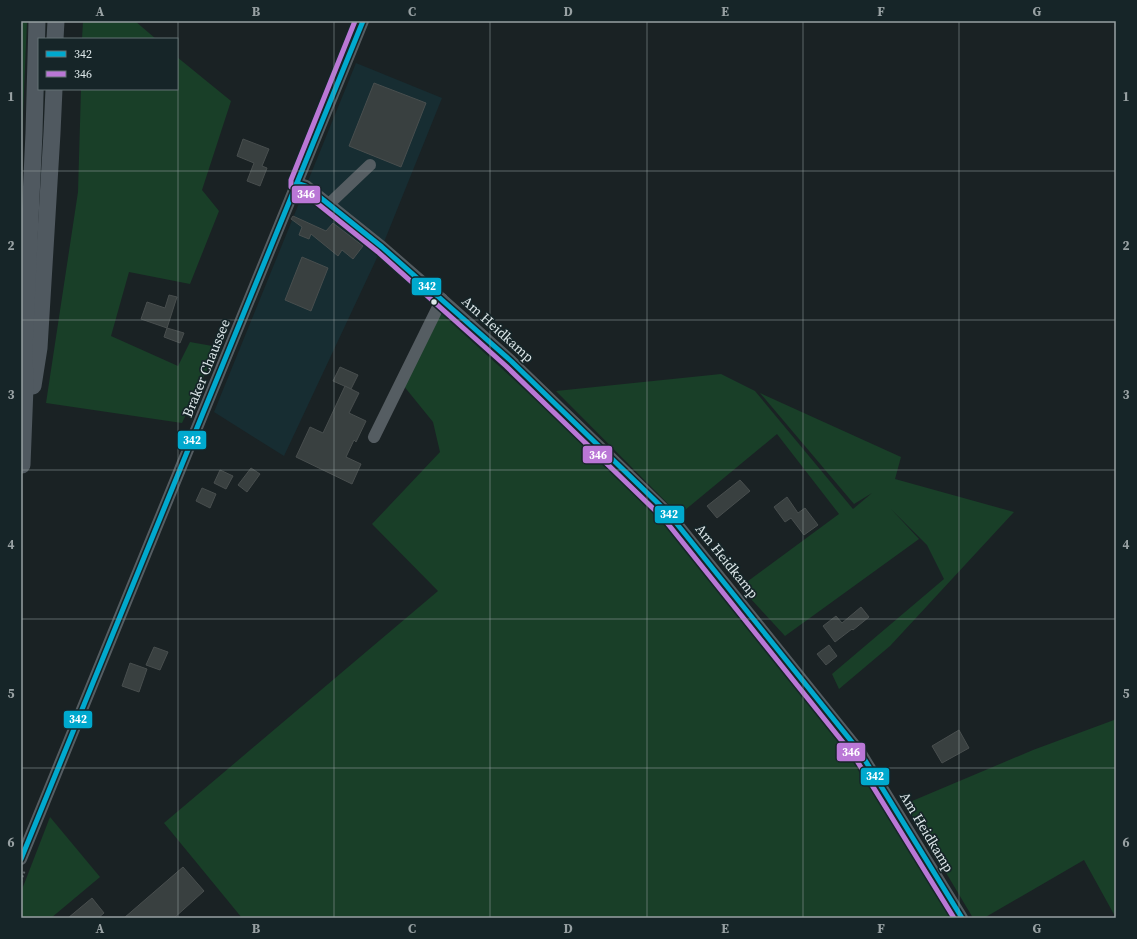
<svg xmlns="http://www.w3.org/2000/svg" width="1137" height="939" viewBox="0 0 1137 939" font-family="'Source Serif 4',serif">
<style>
.built{fill:#172d32}
.green{fill:#193f28}
.building{fill:#394040;stroke:#484e4e}
.lines{fill:none;stroke-linecap:round;stroke-linejoin:round}
.path{stroke:#596064;stroke-width:2;stroke-dasharray:2 2;stroke-linecap:butt}
.minor{stroke:#555d62;stroke-width:12}
.highway{stroke:#505960;stroke-width:17}
.bus-1-casing{stroke:#162528;stroke-width:8}
.bus-2-casing{stroke:#162528;stroke-width:8}
.bus-1{stroke:#00a9ce;stroke-width:5}
.bus-2{stroke:#ba77d6;stroke-width:5}
.grid{fill:none;stroke:#98a1a3;stroke-width:1;stroke-opacity:0.55}
.bus-dot{fill:#dce6e8;stroke:#162528;stroke-width:1.5}
.labels{text-anchor:middle;dominant-baseline:central;stroke-width:3.5;stroke-linejoin:round;paint-order:stroke}
.street-label{font-size:14px;fill:#dce6e8;stroke:#162528}
.line-badge{stroke:#162528;stroke-width:1.5}
.badge-label{font-size:11px;text-anchor:middle;font-weight:bold;fill:#fff}
.neatline{fill:none;stroke:#98a1a3;stroke-width:1.5}
.grid-label{font-size:13px;text-anchor:middle;font-weight:bold;fill:#98a1a3}
</style>
<rect width="100%" height="100%" fill="#1a2224"/>
<polygon class="built" points="356,63 442,98 382,247 284,456 214,412"/>
<g class="green">
<polygon points="21,21 27,21 21,159"/>
<polygon points="83,21 135,21 156,39 82,39"/>
<polygon points="177,57 231,101 202,190 219,211 190,284 129,272 111,336 178,366 190,342 218,347 182,423 46,403 78,192 81,89 177,89"/>
<polygon points="440,312 664,517 852,753 954,918 242,918 164,823 438,591 372,524 440,452 433,422 403,385"/>
<polygon points="721,374 755,391 853,509 872,493 854,504 760,393 901,457 895,479 1014,512 890,646 839,689 832,674 944,579 927,545 891,509 919,539 785,636 740,587 839,514 777,434 679,515 556,391"/>
<polygon points="1116,717 1116,918 1084,860 984,918 973,918 905,804 1033,750 1114,720"/>
<polygon points="50,817 100,877 51,918 21,918 21,892"/>
</g>
<g class="building">
<polygon points="374,83 426,103 401,167 349,146"/>
<polygon points="243,139 269,149 262,166 267,168 260,186 247,181 254,163 237,156"/>
<polygon points="293,216 326,231 333,223 363,246 353,259 342,250 338,256 311,234 309,239 299,235 302,227 291,219"/>
<polygon points="302,257 328,268 311,311 285,300"/>
<polygon points="169,295 177,297 167,328 141,319 147,302 165,308"/>
<polygon points="167,328 184,333 180,343 164,337"/>
<polygon points="340,367 358,375 351,389 333,381"/>
<polygon points="345,386 359,393 349,413 366,421 356,442 354,440 346,457 361,464 352,484 296,457 310,427 323,433"/>
<polygon points="251,468 260,474 247,492 238,485"/>
<polygon points="220,470 233,476 226,489 214,483"/>
<polygon points="740,480 750,491 717,518 707,506"/>
<polygon points="202,488 216,494 210,508 196,501"/>
<polygon points="787,497 798,513 805,508 818,525 804,535 791,518 785,522 774,507"/>
<polygon points="861,607 869,617 853,630 852,629 835,642 823,626 836,616 842,623"/>
<polygon points="829,645 837,656 826,665 817,654"/>
<polygon points="154,647 168,652 160,670 146,665"/>
<polygon points="130,663 147,669 139,692 122,686"/>
<polygon points="959,730 969,748 942,763 932,746"/>
<polygon points="183,867 204,891 174,918 124,918"/>
<polygon points="92,898 104,913 98,918 68,918"/>
</g>
<g class="lines">
<polyline class="path" points="21,881 25,870"/>
<g class="minor">
<polyline points="297,183 306,186 382,247 435,293 511,361 669,514 860,752 962,918"/>
<polyline points="329,204 370,165"/>
<polyline points="374,437 442,299"/>
<polyline points="21,859 363,21"/>
</g>
<g class="highway">
<polyline points="55,39 56,21"/>
<polyline points="33,386 39,348 52,133 54,89"/>
<polyline points="22,465 25,387 24,349 34,133 37,21"/>
</g>
<defs>
<g id="bus-1">
<polyline points="297,183 306,186 382,247 511,361 669,514 860,752 962,918"/>
<polyline points="21,859 363,21"/>
</g>
<polyline id="bus-2" points="355,21 291,180 291,187 294,189 303,192 378,252 506,366 664,519 854,756 954,918"/>
</defs>
<use href="#bus-1" class="bus-1-casing"/>
<use href="#bus-2" class="bus-2-casing"/>
<use href="#bus-1" class="bus-1"/>
<use href="#bus-2" class="bus-2"/>
</g>
<path class="grid" d="M178,21V918M334,21V918M490,21V918M647,21V918M803,21V918M959,21V918M21,171H1116M21,320H1116M21,470H1116M21,619H1116M21,768H1116"/>
<circle class="bus-dot" cx="434" cy="302" r="3.5"/>
<g class="labels">
<g class="street-label">
<text transform="translate(498 329) rotate(42)">Am Heidkamp</text>
<text transform="translate(206 368) rotate(-68)">Braker Chaussee</text>
<text transform="translate(727 561) rotate(51)">Am Heidkamp</text>
<text transform="translate(927 832) rotate(59)">Am Heidkamp</text>
</g>
</g>
<g class="line-badge">
<rect x="291" y="185" width="30" height="19" rx="4" fill="#ba77d6"/>
<rect x="411" y="277" width="31" height="19" rx="4" fill="#00a9ce"/>
<rect x="177" y="430" width="30" height="20" rx="4" fill="#00a9ce"/>
<rect x="582" y="445" width="31" height="19" rx="4" fill="#ba77d6"/>
<rect x="654" y="505" width="31" height="19" rx="4" fill="#00a9ce"/>
<rect x="63" y="710" width="30" height="19" rx="4" fill="#00a9ce"/>
<rect x="836" y="742" width="30" height="20" rx="4" fill="#ba77d6"/>
<rect x="860" y="767" width="30" height="19" rx="4" fill="#00a9ce"/>
</g>
<g class="badge-label">
<text x="306" y="198">346</text>
<text x="427" y="290">342</text>
<text x="192" y="444">342</text>
<text x="598" y="459">346</text>
<text x="669" y="518">342</text>
<text x="78" y="723">342</text>
<text x="851" y="756">346</text>
<text x="875" y="780">342</text>
</g>
<rect width="1137" height="939" fill="none" stroke="#162528" stroke-width="44"/>
<rect x="38" y="38" width="140" height="52" fill="#162528" stroke="#657275"/>
<rect x="46" y="51" width="20" height="6" fill="#00a9ce" stroke="#657275"/>
<text x="74" y="58" font-size="12" fill="#dce6e8">342</text>
<rect x="46" y="71" width="20" height="6" fill="#ba77d6" stroke="#657275"/>
<text x="74" y="78" font-size="12" fill="#dce6e8">346</text>
<rect x="22" y="22" width="1093" height="895" class="neatline"/>
<g class="grid-label">
<text x="100" y="16">A</text>
<text x="256" y="16">B</text>
<text x="412" y="16">C</text>
<text x="568" y="16">D</text>
<text x="725" y="16">E</text>
<text x="881" y="16">F</text>
<text x="1037" y="16">G</text>
<text x="11" y="101">1</text>
<text x="1126" y="101">1</text>
<text x="11" y="250">2</text>
<text x="1126" y="250">2</text>
<text x="11" y="399">3</text>
<text x="1126" y="399">3</text>
<text x="11" y="549">4</text>
<text x="1126" y="549">4</text>
<text x="11" y="698">5</text>
<text x="1126" y="698">5</text>
<text x="11" y="847">6</text>
<text x="1126" y="847">6</text>
<text x="100" y="933">A</text>
<text x="256" y="933">B</text>
<text x="412" y="933">C</text>
<text x="568" y="933">D</text>
<text x="725" y="933">E</text>
<text x="881" y="933">F</text>
<text x="1037" y="933">G</text>
</g>
</svg>
